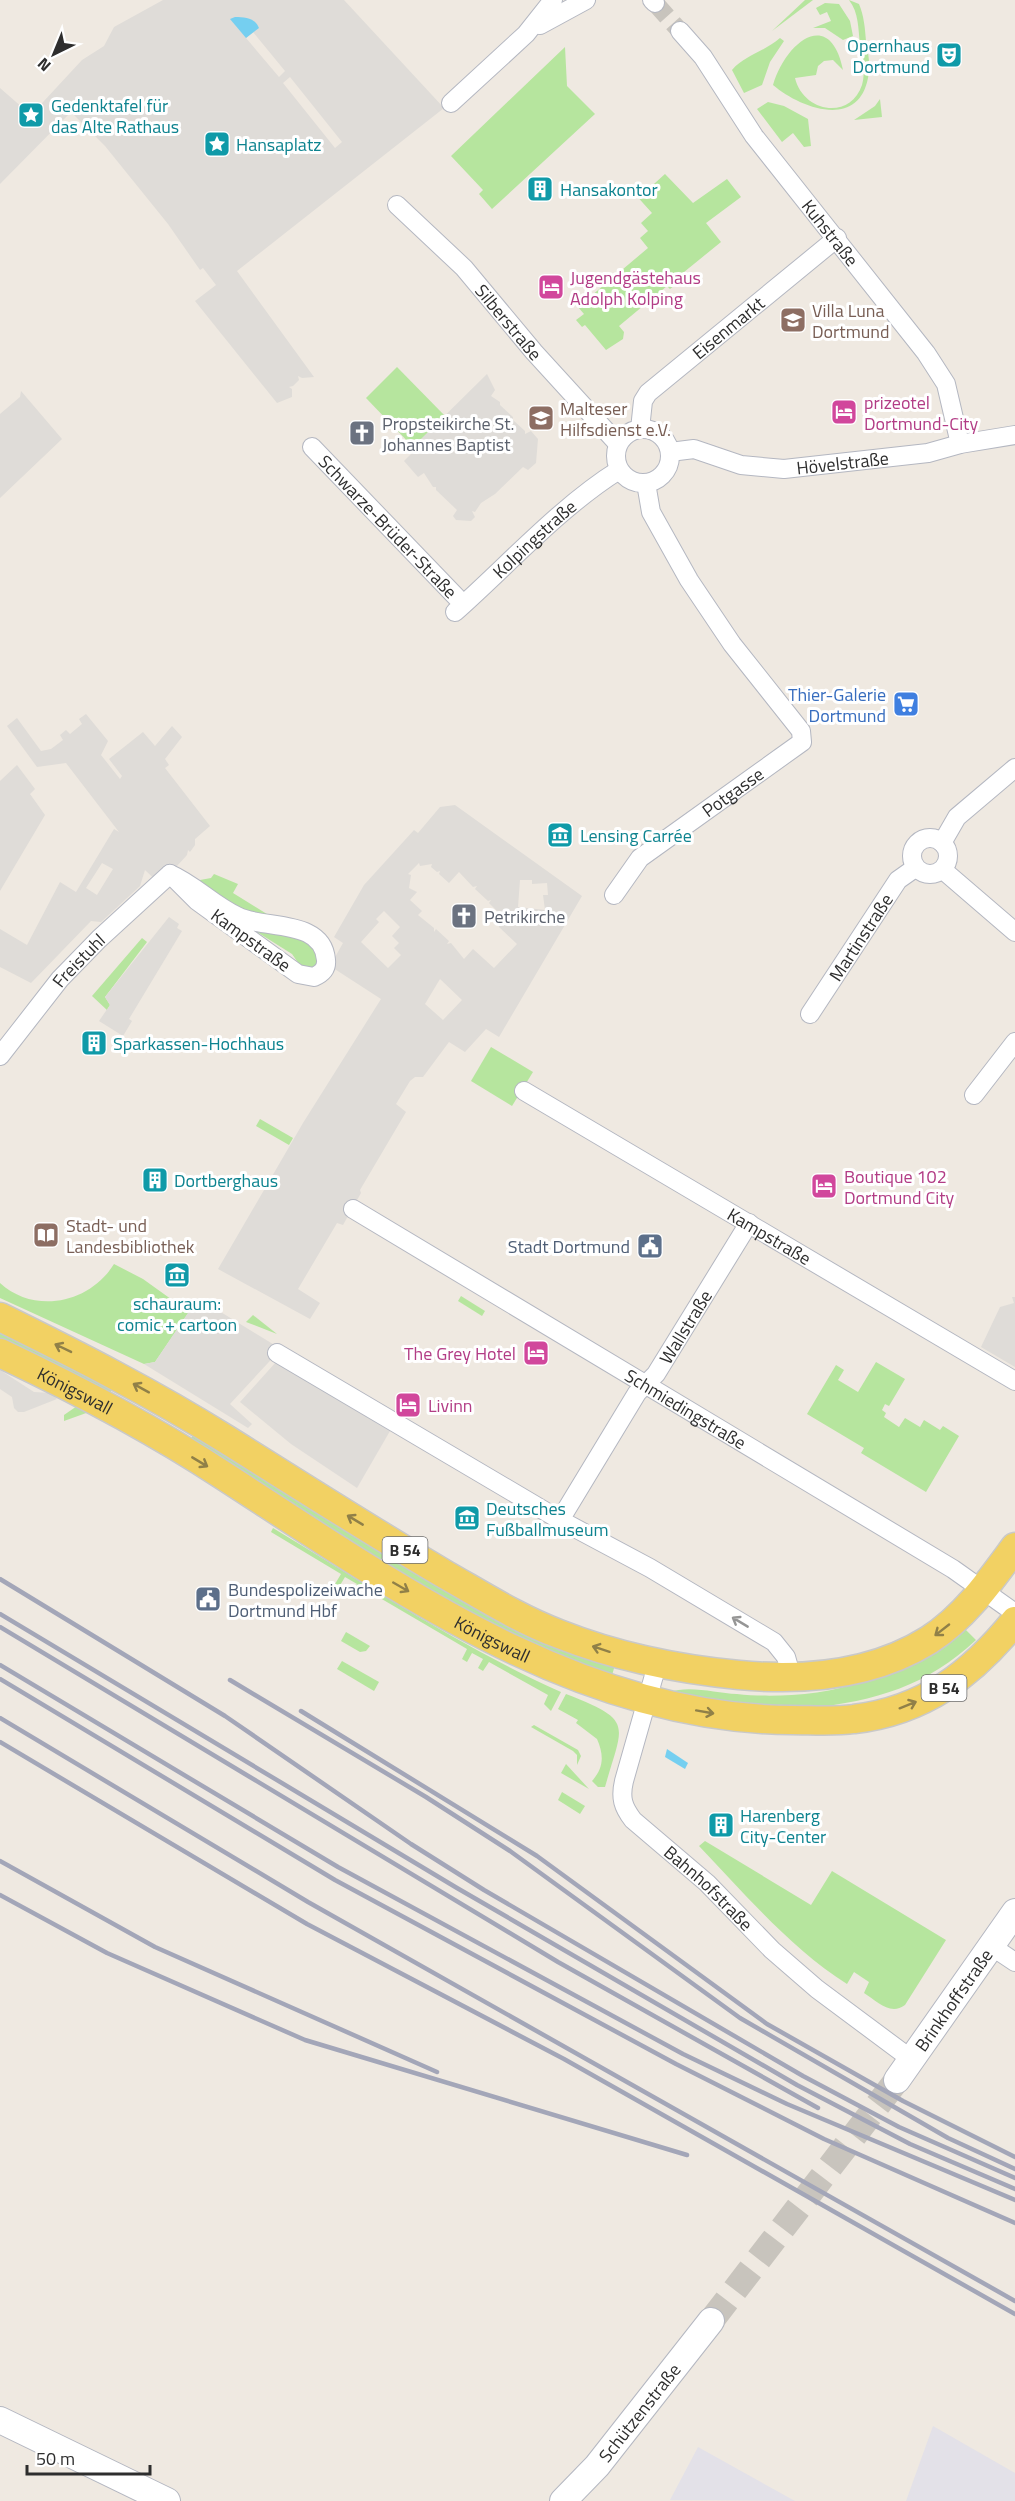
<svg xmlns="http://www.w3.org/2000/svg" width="1015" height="2501" viewBox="0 0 1015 2501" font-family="'Titillium Web',sans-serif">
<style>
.industrial{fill:#e3e1e8}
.green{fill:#b6e59e}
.plaza{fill:#dfdcd8;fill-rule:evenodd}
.water{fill:#75cff0}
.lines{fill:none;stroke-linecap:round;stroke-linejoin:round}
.street-tunnel{stroke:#c8c4bd;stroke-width:18;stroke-dasharray:18 9;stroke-linecap:butt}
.secondary-tunnel{stroke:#c8c4bd;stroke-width:26;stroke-dasharray:26 13;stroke-linecap:butt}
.street-casing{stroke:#b4b7c1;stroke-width:20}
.secondary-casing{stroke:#b4b7c1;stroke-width:28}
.primary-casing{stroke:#c9c9c9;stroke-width:31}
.street{stroke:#fff;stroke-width:18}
.secondary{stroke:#fff;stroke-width:26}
.primary{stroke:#f2d163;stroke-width:28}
.rail{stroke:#a3a6b8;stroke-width:4.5}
.oneway{stroke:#908048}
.oneway2{stroke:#969696}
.labels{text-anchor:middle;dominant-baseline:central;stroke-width:6;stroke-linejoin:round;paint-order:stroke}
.shield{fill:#fff;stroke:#6d6d6d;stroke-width:1.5}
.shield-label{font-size:16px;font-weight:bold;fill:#2e2e2e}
.culture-label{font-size:18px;fill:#0d838f;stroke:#fff;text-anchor:start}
.street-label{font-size:18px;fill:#2e2e2e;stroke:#fff}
.hotel-label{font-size:18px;fill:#b23c85;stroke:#fff;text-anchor:start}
.education-label{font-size:18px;fill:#785e54;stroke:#fff;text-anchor:start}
.worship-label{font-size:18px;fill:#5b616d;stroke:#fff;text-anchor:start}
.shop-label{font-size:18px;fill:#366cbe;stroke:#fff;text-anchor:end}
.service-label{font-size:18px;fill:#4e5e75;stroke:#fff;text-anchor:end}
</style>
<rect width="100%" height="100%" fill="#efe9e1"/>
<g class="industrial">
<polygon points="933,2426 1015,2473 1015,2501 906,2501"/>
<polygon points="698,2447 795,2501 670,2500"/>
</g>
<g class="green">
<polygon points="805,0 813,0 772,31"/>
<path d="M849,0L859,4C864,16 865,28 866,41C868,53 871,66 868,78C858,130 800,108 773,85C785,43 830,6 843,70L833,60L824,61L818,66L816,75L795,78C803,112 850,121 862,85C866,72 862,57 860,44C858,28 859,13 849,0Z"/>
<polygon points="825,3 839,4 850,21 853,36 843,40 825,28 813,28 831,21 827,12 820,15 816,8"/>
<path d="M780,38L784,41L770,62L762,85L744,93L732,70C745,55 764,52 780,38Z"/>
<polygon points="565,47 567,86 595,114 492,209 479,194 483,190 451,156"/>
<polygon points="880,99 882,117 854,120 875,106"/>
<polygon points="768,102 784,106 808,119 811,146 804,147 793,133 782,142 757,109"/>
<polygon points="665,174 693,203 727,179 741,197 706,223 721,242 673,281 675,285 670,289 667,286 619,326 624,332 623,339 606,350 585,325 582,327 576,320 584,314 578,307 648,248 640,238 648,231 641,223 652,213 634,193 639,188 645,192"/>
<polygon points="397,367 445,416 413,447 366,398"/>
<polygon points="214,874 238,884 233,893 275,919 253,917 200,884 200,880 211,878"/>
<polygon points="259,929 275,930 314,944 321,960 310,969 301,967 292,954 257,932"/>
<polygon points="142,938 147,942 105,997 110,1005 107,1010 92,996"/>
<polygon points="491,1047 533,1072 512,1106 471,1081"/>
<polygon points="260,1119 293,1138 289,1145 256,1126"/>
<path d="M114,1264L143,1279L189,1312L155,1362L144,1364L0,1298V1283C35,1315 90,1303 114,1264Z"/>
<polygon points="461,1296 485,1311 482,1316 458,1301"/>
<polygon points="253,1315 277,1334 246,1322"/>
<polygon points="0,1330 112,1388 110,1395 0,1345"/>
<polygon points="876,1362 905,1379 889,1406 885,1404 882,1410 886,1413 884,1417 899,1427 905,1418 920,1427 924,1420 940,1430 943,1426 959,1436 926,1492 861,1453 864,1448 807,1414 836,1365 844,1370 838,1380 858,1392"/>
<polygon points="77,1406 89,1412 64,1421 64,1415"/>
<polygon points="195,1432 615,1665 610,1682 523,1646 187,1445"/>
<path d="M273,1528C367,1585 461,1647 561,1692L551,1711L544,1704L548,1695L489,1662L483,1671L478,1668L483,1659L472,1653L467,1662L462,1659L467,1649L363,1588L357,1597L351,1594L357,1584L345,1577L339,1587L335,1584L341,1574L271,1532Z"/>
<path d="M964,1628L976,1640C927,1686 875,1701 810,1708C789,1710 765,1714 745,1710C720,1706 694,1698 669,1692C690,1685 716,1693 737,1694C755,1696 774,1696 792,1695C862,1692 906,1661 964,1628Z"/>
<polygon points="346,1632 370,1646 366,1651 360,1652 341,1641"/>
<polygon points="342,1661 379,1682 374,1691 337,1669"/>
<path d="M566,1694C635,1721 623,1723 605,1787H598L592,1781C604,1768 604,1755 597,1739L576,1723L578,1720L558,1709Z"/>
<polygon points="534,1725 578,1750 581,1756 577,1765 577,1755 573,1751 531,1727"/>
<polygon points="566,1764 589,1789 561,1773"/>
<polygon points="562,1792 585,1806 580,1814 558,1800"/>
<path d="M705,1841L811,1905L832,1871L946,1940L905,2005C890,2016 877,2001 864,1993L869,1982L854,1972L847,1984C790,1948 746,1895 699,1846Z"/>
</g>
<g class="plaza">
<path d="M163,0H344L444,108L237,271L314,377L302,378L298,376L299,380L293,386L289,387L292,389V397L277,403L195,301L216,285L203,268L200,270L168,224L105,146L71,112L0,184V88L31,115L82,60L104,46L114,27ZM253,32L285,71L279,77L246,38ZM290,77L342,142L335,148L283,83Z"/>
<polygon points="487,374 495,390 491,396 500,402 500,405 513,417 513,420 525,431 525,434 531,431 538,439 536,463 528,470 523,467 495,494 481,503 475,512 472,511 475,517 471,521 456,520 453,516 457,510 436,490 436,487 433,487 424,473 418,477 404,461 412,453 413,447"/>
<polygon points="21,391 62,439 0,498 0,414 20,397"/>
<path d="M86,714L108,741L101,755L120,779L122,776L109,759L143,732L155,746L172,726L182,737L165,759L169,765L165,768L210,826L195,839V845L190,852L188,850L187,855L176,867L164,888L145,870L140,886L101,922L91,921L31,983L0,967V929L27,945L60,882L76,892L114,829L119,832L66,763L37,767L7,726L17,718L41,751L51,749L63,740L60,735L66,730L70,734L82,724L79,719ZM102,863L113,869L97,895L86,888Z"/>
<polygon points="17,765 35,789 30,794 45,815 0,891 0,781"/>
<path d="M455,805L582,896L499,1037L486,1029L465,1052L449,1042L423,1077H415L410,1081L396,1104L406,1112L360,1190L361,1193L343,1225L337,1223L298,1289L320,1303L310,1319L218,1269L303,1123L381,999L330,966L343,943L334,937L364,885L414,830L418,833L440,807ZM419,863L420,866L432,864L431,867L437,872L440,871L439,874L449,883L459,872L473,887L477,886L475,889L488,901L491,900L489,903L501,915H505L499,921V927L517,944L494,968L473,949L464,959L451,943L447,944L449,941L436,929L434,932V928L418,915L422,911L410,900L417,892L409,888L411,875L408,874ZM520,880H532V884L547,883L548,895H543L545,910L518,907ZM384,911L400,927L392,936L399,943L394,948L401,955L388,968L361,942L379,922L376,919ZM440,979L462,1000L443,1020L425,1004Z"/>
<polygon points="169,917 179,924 177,928 182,931 129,1019 132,1021 123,1036 99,1021 110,1005 105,997"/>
<polygon points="1012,1297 1015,1297 1015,1367 981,1347 1000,1307 1014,1303"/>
<polygon points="198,1298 281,1349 230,1404 252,1424 248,1428 144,1364 155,1362"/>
<polygon points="276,1362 390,1431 357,1488 291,1444 240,1402"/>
<polygon points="0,1370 34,1392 51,1393 57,1399 24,1412 18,1412 14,1408 12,1397 0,1389"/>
</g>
<g class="water">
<path d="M235,17C245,17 255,18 259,28L246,38L230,19Z"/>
<polygon points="667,1749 688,1763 685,1769 665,1757"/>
</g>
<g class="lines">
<polyline class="street-tunnel" points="655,3 680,31"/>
<polyline class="secondary-tunnel" points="711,2321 897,2080"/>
<defs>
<g id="street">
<polyline points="652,0 655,3"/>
<polyline points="540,25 586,0"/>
<path id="s1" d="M680,31L703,57L754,136L926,353L946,384L960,444"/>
<polyline points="451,103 526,34 553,0"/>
<path id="s2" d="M397,205L464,268L534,352L618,444"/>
<circle cx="643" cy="456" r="27"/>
<path id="s3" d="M640,429L643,401L648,393L837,238"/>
<path id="s4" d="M312,447L463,604"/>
<path id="s5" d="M670,452L694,449L741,465L784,469L928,453L960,444L1015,435"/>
<path id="s6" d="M455,612C507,566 561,506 619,470"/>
<circle cx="930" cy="856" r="18"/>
<polyline points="942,843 957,817 1015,768"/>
<polyline points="943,870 1015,932"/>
<path d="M170,874C195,885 213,905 237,916C263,930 323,918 326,960C327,969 321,974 314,977L298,974L197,901Z"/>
<path id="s7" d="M614,895L640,858L802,742L801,731L732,644L689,580L651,512L646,483"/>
<path id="s8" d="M810,1014L898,880L915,868"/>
<path id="s9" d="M0,1056L60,979L99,939L170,874"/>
<path id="s10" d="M524,1091L1015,1381"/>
<polyline points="974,1095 1015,1042"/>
<path id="s11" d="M353,1209L953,1569L1015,1613"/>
<polyline points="277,1353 560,1520 650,1568 774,1642 786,1657 792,1678"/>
<path id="s12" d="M560,1520L637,1393L656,1374L749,1223"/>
<path id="s13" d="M657,1665L624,1781C620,1798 623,1807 633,1820L707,1883L772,1950L817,1989L911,2059"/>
<polyline points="991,1946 1015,1962"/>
</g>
<g id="secondary">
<path id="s14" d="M897,2080L1015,1912"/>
<polyline points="0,2420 167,2501"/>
<path id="s15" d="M563,2501L597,2466L711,2321"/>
</g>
<g id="primary">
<path d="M0,1317C77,1355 152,1393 224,1438C298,1484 371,1531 446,1575C483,1596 519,1619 559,1634C617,1657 676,1669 739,1675C803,1681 873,1675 929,1640C965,1617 990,1581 1015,1547"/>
<path id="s16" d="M0,1353C76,1389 151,1428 221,1474C393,1585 577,1719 791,1720C811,1720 833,1722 854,1719C924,1711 972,1674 1015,1621"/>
</g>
</defs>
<use href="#street" class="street-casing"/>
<use href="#secondary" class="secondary-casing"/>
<use href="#primary" class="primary-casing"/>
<use href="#street" class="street"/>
<use href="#secondary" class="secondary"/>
<use href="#primary" class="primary"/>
<g class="rail">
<polyline points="0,1579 225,1716 411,1844 484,1890 803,2076 899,2127 1015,2178"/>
<polyline points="0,1614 457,1888 797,2085 910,2144 1015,2189"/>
<polyline points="0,1627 558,1962 818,2108"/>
<polyline points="0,1665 338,1867 683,2054 787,2104 1015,2200"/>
<polyline points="0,1679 335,1880 676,2064 824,2139 1015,2223"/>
<polyline points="230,1680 426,1797 510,1851 740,2018 948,2138 1015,2169"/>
<polyline points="301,1711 537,1856 767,2024 903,2101 1015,2157"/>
<polyline points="0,1718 308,1902 1015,2301"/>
<polyline points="0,1742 307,1924 564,2059 1015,2314"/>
<polyline points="0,1861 155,1947 437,2072"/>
<polyline points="0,1895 107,1953 305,2040 687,2155"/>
</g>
</g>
<defs><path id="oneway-shaft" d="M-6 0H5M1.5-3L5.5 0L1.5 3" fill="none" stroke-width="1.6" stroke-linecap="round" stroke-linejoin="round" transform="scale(1.5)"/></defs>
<g class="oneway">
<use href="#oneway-shaft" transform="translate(63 1348) rotate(-154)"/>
<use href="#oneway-shaft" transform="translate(141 1388) rotate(-151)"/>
<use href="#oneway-shaft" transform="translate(200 1462) rotate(31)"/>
<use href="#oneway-shaft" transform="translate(355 1520) rotate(-149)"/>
<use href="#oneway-shaft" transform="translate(401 1587) rotate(30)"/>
<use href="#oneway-shaft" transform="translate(942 1630) rotate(142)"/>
<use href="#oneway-shaft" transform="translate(601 1649) rotate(-162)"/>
<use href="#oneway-shaft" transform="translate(908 1705) rotate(-22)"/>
<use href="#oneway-shaft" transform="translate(705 1712) rotate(10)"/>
</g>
<use class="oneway2" href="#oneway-shaft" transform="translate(740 1622) rotate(-149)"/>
<defs>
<symbol id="theatre-square" viewBox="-11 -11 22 22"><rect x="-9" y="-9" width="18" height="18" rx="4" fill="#0f9aa8" stroke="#fff"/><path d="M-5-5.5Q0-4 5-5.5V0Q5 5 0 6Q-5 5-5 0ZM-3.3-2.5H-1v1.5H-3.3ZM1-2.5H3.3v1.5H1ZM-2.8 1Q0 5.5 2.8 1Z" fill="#fff"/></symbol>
<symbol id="sight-square" viewBox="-11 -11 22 22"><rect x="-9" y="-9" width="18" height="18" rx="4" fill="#0f9aa8" stroke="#fff"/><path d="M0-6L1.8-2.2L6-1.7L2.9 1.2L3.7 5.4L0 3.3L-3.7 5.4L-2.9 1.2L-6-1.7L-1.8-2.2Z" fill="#fff"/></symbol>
<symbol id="building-square" viewBox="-11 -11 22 22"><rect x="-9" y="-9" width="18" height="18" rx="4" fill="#0f9aa8" stroke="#fff"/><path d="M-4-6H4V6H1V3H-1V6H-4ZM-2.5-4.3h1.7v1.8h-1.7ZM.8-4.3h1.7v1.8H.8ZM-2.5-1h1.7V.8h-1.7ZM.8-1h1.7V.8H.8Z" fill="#fff"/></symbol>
<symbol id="hotel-square" viewBox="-11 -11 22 22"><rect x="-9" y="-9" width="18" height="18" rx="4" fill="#d1479c" stroke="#fff"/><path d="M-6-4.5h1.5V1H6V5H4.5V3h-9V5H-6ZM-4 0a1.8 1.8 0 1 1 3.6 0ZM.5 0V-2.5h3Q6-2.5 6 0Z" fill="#fff"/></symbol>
<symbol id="school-square" viewBox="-11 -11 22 22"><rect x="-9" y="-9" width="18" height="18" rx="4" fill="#8d6e63" stroke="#fff"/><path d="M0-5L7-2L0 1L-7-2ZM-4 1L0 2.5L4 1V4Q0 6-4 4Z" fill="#fff"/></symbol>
<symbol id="church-square" viewBox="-11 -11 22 22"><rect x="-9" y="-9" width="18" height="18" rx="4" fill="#6b7280" stroke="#fff"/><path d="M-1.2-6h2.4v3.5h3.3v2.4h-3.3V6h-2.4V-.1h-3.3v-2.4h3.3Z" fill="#fff"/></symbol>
<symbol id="supermarket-square" viewBox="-11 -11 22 22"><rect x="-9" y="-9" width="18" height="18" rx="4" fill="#3f7fe0" stroke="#fff"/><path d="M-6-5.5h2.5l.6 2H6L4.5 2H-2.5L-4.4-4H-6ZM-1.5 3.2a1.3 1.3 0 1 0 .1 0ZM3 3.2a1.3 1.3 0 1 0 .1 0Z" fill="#fff"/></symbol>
<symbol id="museum-square" viewBox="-11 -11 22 22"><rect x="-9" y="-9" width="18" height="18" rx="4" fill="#0f9aa8" stroke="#fff"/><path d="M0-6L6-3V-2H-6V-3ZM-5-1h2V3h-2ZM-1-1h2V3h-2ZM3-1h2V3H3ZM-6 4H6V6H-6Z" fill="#fff"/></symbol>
<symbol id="library-square" viewBox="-11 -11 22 22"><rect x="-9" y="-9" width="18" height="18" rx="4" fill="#8d6e63" stroke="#fff"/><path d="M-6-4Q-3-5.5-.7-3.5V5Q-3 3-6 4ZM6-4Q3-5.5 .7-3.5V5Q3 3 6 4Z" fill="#fff"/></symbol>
<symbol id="civic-square" viewBox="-11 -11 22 22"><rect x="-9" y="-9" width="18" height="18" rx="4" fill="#5c6f8a" stroke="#fff"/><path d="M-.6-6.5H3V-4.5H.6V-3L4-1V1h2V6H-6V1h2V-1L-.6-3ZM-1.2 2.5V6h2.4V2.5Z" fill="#fff"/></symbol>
</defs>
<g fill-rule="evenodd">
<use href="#theatre-square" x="934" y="40" width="30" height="30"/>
<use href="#sight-square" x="16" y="100" width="30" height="30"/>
<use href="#sight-square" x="202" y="129" width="30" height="30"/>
<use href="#building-square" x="525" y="174" width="30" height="30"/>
<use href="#hotel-square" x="536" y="272" width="30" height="30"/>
<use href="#school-square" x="778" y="305" width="30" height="30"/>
<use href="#hotel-square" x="829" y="397" width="30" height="30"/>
<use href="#school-square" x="526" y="403" width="30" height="30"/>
<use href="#church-square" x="347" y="418" width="30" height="30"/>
<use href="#supermarket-square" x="891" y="689" width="30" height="30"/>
<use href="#museum-square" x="545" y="820" width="30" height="30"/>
<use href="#church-square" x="449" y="901" width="30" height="30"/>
<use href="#building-square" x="79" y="1028" width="30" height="30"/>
<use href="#building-square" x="140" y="1165" width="30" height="30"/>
<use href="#hotel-square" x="809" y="1171" width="30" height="30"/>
<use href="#library-square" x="31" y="1220" width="30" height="30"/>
<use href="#civic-square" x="635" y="1231" width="30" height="30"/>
<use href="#museum-square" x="162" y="1260" width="30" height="30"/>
<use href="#hotel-square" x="521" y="1338" width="30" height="30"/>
<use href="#hotel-square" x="393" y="1390" width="30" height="30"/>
<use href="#museum-square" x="452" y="1503" width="30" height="30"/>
<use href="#civic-square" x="193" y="1584" width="30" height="30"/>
<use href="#building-square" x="706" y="1810" width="30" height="30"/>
</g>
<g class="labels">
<g class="shield">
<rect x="382.5" y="1537" width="45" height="26" rx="4.5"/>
<rect x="921.5" y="1675" width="45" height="26" rx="4.5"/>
</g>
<g class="shield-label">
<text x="405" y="1550">B 54</text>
<text x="944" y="1688">B 54</text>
</g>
<g class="culture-label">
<text x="930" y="45" text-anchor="end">Opernhaus<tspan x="930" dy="21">Dortmund</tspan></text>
<text x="51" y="105">Gedenktafel für<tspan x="51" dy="21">das Alte Rathaus</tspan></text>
<text x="236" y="144">Hansaplatz</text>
<text x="560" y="189">Hansakontor</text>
<text x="580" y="835">Lensing Carrée</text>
<text x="113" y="1043">Sparkassen-Hochhaus</text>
<text x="174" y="1180">Dortberghaus</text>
<text x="177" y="1303" text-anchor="middle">schauraum:<tspan x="177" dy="21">comic + cartoon</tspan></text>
<text x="486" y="1508">Deutsches<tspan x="486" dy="21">Fußballmuseum</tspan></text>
<text x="740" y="1815">Harenberg<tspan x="740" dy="21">City-Center</tspan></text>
</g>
<g class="street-label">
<text stroke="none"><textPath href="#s1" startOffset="252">Kuhstraße</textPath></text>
<text stroke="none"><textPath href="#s2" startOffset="162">Silberstraße</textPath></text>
<text stroke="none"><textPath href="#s3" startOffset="141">Eisenmarkt</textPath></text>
<text stroke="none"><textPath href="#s5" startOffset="176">Hövelstraße</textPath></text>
<text stroke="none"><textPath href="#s4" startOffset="110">Schwarze-Brüder-Straße</textPath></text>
<text stroke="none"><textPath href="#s6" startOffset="108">Kolpingstraße</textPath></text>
<text stroke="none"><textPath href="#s7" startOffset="159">Potgasse</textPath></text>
<text stroke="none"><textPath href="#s8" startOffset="92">Martinstraße</textPath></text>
<text transform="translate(251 940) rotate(36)">Kampstraße</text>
<text stroke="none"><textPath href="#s9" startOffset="124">Freistuhl</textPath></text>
<text stroke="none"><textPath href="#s10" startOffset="285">Kampstraße</textPath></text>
<text stroke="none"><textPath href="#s12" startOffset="231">Wallstraße</textPath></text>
<text stroke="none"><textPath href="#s16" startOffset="84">Königswall</textPath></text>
<text stroke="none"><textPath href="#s11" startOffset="388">Schmiedingstraße</textPath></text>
<text stroke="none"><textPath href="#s16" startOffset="570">Königswall</textPath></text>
<text stroke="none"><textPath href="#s13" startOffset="264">Bahnhofstraße</textPath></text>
<text stroke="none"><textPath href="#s14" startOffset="98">Brinkhoffstraße</textPath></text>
<text stroke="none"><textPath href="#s15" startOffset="117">Schützenstraße</textPath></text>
</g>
<g class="hotel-label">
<text x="570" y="277">Jugendgästehaus<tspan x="570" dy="21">Adolph Kolping</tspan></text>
<text x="864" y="402">prizeotel<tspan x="864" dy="21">Dortmund-City</tspan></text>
<text x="844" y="1176">Boutique 102<tspan x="844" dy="21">Dortmund City</tspan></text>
<text x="516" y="1353" text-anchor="end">The Grey Hotel</text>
<text x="428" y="1405">Livinn</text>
</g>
<g class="education-label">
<text x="812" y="310">Villa Luna<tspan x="812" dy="21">Dortmund</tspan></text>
<text x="560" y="408">Malteser<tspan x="560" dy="21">Hilfsdienst e.V.</tspan></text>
<text x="66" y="1225">Stadt- und<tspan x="66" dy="21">Landesbibliothek</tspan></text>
</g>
<g class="worship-label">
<text x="382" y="423">Propsteikirche St.<tspan x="382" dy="21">Johannes Baptist</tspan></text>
<text x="484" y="916">Petrikirche</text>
</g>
<g class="shop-label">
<text x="886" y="694">Thier-Galerie<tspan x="886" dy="21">Dortmund</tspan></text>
</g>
<g class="service-label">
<text x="630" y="1246">Stadt Dortmund</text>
<text x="228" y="1589" text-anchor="start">Bundespolizeiwache<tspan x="228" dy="21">Dortmund Hbf</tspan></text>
</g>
</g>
<g transform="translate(54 54) rotate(223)" stroke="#ffffff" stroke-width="4.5" paint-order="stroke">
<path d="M0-4.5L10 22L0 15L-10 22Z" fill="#2e2e2e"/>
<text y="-9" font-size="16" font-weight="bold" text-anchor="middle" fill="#2e2e2e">N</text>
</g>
<path d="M27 2465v9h123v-9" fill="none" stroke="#2e2e2e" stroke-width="3"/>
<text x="36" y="2465" font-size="18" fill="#2e2e2e" stroke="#ffffff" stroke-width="4.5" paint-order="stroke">50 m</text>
</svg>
